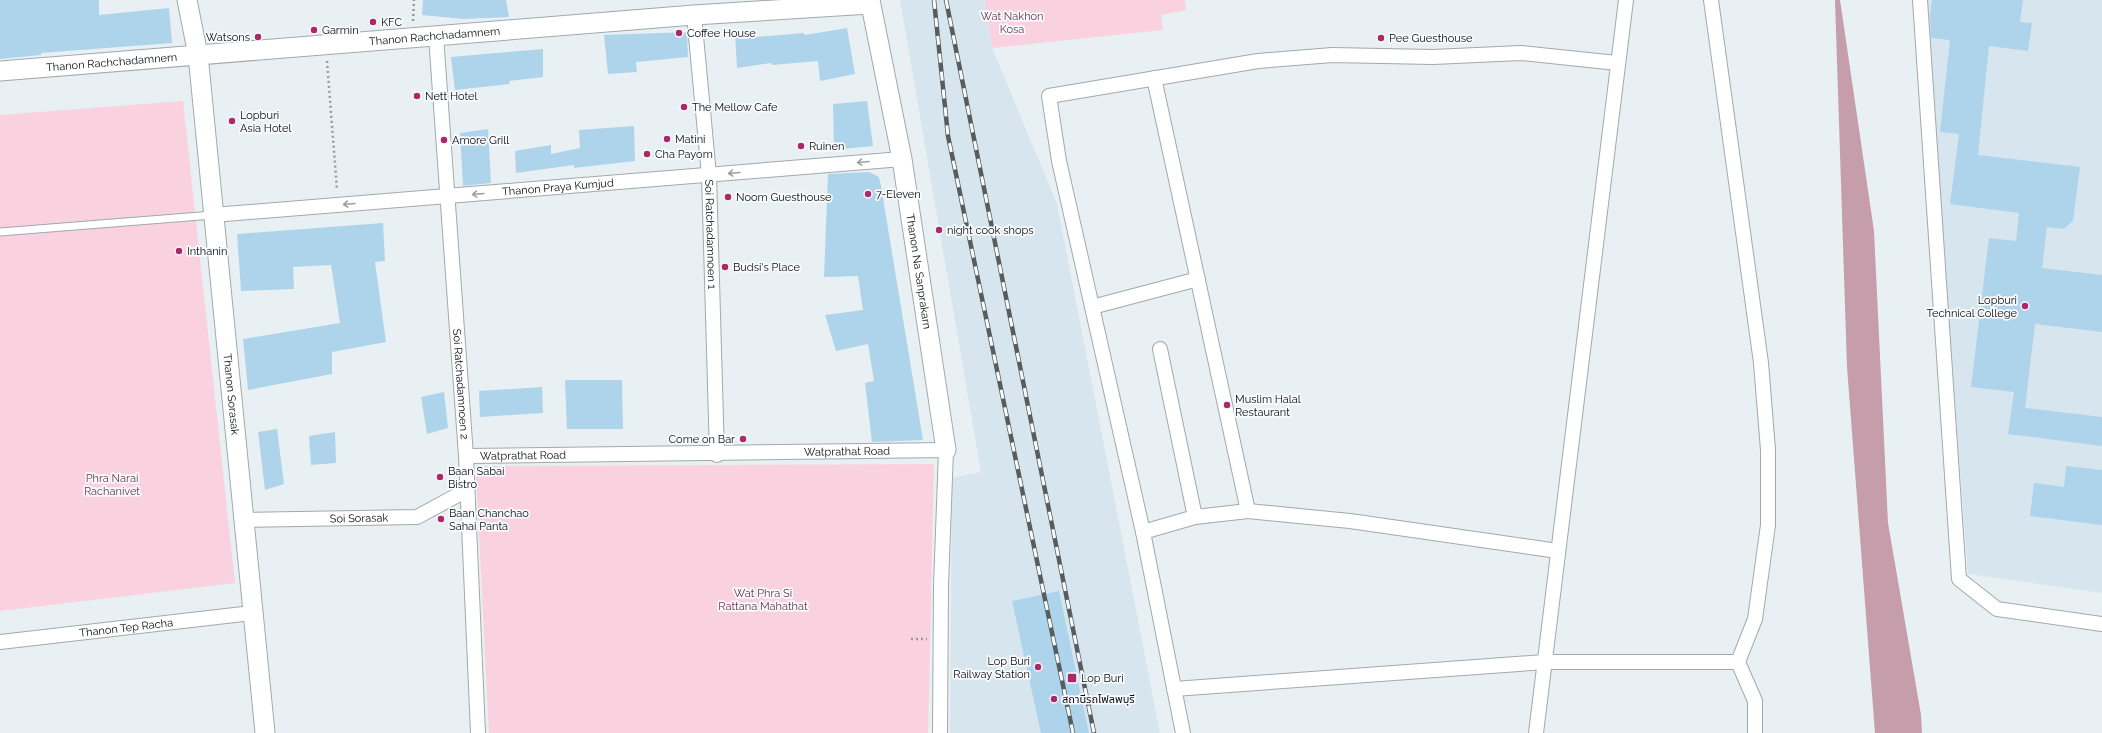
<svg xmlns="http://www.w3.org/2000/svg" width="2102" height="733" viewBox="0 0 2102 733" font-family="Raleway,'Noto Sans Thai',sans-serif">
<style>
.built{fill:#d6e5ee}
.green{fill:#f9d1df}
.water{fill:#c59dab}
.building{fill:#aed4eb}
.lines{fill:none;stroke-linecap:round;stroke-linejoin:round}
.lane-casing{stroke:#a1a9ad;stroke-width:9}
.street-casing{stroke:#a1a9ad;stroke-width:16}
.secondary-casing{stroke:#a1a9ad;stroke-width:21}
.path{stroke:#959b9e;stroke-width:2.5;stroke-dasharray:2 3;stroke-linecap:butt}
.lane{stroke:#fff;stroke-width:7}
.street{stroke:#fff;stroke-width:14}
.secondary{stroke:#fff;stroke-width:19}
.rail-casing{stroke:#575c5e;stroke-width:4.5}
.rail{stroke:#f9fcfe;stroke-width:3;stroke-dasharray:9;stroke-linecap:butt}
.oneway{stroke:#9d9e9f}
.poi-dot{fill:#af276b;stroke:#f9fcfe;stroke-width:1.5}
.labels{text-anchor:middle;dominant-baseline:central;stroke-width:3.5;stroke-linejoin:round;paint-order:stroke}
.park-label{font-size:11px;fill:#673248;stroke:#f9fcfe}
.poi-label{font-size:11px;fill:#090c0e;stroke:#f9fcfe;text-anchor:start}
.street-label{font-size:11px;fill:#090c0e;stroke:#f9fcfe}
</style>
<rect width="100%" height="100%" fill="#e8f0f4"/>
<g class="built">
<polygon points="900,0 985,0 992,48 1057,204 1160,733 950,733 952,478 981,472"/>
<polygon points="1924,0 2102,0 2102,593 1968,574"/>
</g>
<g class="green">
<polygon points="985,0 1185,0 1186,10 1161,15 1163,30 992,48"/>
<polygon points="183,101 235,583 0,611 0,115"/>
<polygon points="934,464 928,733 489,733 476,474 485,466"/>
</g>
<polygon class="water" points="1835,0 1840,0 1874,231 1888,523 1921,715 1922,733 1875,733 1847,367"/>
<g class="building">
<polygon points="0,0 99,0 99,15 169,8 172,43 41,53 41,55 0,59"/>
<polygon points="423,0 506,0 509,17 463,19 422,15"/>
<polygon points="1932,0 2023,0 2020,22 2032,23 2028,51 1989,46 1978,155 2080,167 2073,221 2063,229 2047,227 2042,268 2102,275 2102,332 2035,324 2025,408 2102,417 2102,446 2008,434 2014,392 1971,387 1989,238 2016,241 2019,213 1950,204 1959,134 1940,132 1950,40 1931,38 1930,16"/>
<polygon points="847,28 855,74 820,81 818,61 772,65 771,63 737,68 735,33 756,31 756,37 804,33 805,35"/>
<polygon points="687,32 688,57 636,62 637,72 608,74 604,35"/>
<polygon points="543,49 543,77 509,81 510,84 455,90 451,57"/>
<polygon points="867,101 873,146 834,150 833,104"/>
<polygon points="634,126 635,161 574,168 574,165 516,173 515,151 551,145 551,154 580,148 579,130"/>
<polygon points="488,129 491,183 463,186 460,133"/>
<polygon points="869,172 879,177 881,186 923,440 872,442 865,383 874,381 868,344 836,351 825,315 863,310 858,276 824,277 828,174"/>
<polygon points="383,223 385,261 375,262 386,342 332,352 332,374 248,390 243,339 340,323 331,265 293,267 294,289 241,291 237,234"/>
<polygon points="565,380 622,380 623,429 567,429"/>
<polygon points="542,387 543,413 480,417 479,391"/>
<polygon points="444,392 448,428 427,434 421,397"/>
<polygon points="277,429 284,484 265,490 258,432"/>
<polygon points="335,432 336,463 311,465 309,436"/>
<polygon points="2066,466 2102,470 2102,525 2030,516 2034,483 2064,487"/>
<polygon points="1059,591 1089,733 1041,733 1012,601"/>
</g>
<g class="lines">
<defs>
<polyline id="lane" points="0,232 213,215"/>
<g id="street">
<polyline points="1711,0 1761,363 1768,450 1768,525 1755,619 1738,662 1755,701 1755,733"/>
<polyline points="1920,0 1959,579 1997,609 2102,624"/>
<path id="s1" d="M694,15L709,175L717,455"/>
<path id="s2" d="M436,36L466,456L478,733"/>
<polyline points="1154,78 1248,511"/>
<path id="s3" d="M213,215L902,159"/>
<polyline points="1092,307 1198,279"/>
<polyline points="1160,349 1195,517"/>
<path id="s4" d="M466,456L946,450L941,586L940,733"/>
<path id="s5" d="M244,520L417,517L467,490"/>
<polyline points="1143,532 1195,517 1248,511 1350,521 1558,551"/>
<path id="s6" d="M0,642L252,613"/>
<polyline points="1174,689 1545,662 1738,662"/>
<polyline points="1183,733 1143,532 1059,161 1049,96 1258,61 1332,55 1433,57 1521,53 1617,63"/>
<polyline points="1536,733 1626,0"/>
</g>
<g id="secondary">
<path id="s7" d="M187,0L198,55L265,733"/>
<path id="s8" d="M870,0L902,159L946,450"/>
<path id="s9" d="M0,71L694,15L870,4"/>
</g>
</defs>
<use href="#lane" class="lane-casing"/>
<use href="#street" class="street-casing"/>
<use href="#secondary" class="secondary-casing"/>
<g class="path">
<polyline points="413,21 414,0"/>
<polyline points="327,61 337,190"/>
<polyline points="911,639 927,639"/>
<polyline points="1000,678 1027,674"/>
</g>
<use href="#lane" class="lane"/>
<use href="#street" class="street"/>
<use href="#secondary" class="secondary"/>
<defs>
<g id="rail">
<polyline points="934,0 948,136 1073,733"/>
<polyline points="946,0 1094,733"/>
</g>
</defs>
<use href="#rail" class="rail-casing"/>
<use href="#rail" class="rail"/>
</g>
<defs><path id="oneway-shaft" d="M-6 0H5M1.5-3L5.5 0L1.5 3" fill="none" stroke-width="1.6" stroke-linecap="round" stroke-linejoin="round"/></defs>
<g class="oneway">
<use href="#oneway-shaft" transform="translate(863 162) rotate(175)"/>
<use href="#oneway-shaft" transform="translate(734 173) rotate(175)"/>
<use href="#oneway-shaft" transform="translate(478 194) rotate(175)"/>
<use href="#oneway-shaft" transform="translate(349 204) rotate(175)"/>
</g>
<g class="poi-dot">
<circle cx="373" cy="22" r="4"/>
<circle cx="314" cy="30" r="4"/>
<circle cx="679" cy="33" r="4"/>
<circle cx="258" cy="37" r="4"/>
<circle cx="1381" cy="38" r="4"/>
<circle cx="417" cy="96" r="4"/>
<circle cx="684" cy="107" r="4"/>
<circle cx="232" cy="121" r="4"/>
<circle cx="667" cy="139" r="4"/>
<circle cx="444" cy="140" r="4"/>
<circle cx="801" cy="146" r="4"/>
<circle cx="647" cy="154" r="4"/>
<circle cx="868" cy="194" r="4"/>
<circle cx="728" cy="197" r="4"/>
<circle cx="939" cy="230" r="4"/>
<circle cx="179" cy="251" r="4"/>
<circle cx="725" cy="267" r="4"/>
<circle cx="2025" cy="306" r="4"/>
<circle cx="1227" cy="405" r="4"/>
<circle cx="743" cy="439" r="4"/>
<circle cx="440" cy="477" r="4"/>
<circle cx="441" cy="519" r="4"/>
<circle cx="1038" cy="667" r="4"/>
<rect x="1067" y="673" width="10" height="10" rx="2"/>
<circle cx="1054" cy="699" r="4"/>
</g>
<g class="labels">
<g class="park-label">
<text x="1012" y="16">Wat Nakhon<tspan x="1012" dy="13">Kosa</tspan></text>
<text x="112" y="478">Phra Narai<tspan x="112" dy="13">Rachanivet</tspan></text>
<text x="763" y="593">Wat Phra Si<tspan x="763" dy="13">Rattana Mahathat</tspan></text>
</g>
<g class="poi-label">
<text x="381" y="22">KFC</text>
<text x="322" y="30">Garmin</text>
<text x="687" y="33">Coffee House</text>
<text x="250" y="37" text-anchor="end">Watsons</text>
<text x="1389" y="38">Pee Guesthouse</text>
<text x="425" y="96">Nett Hotel</text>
<text x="692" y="107">The Mellow Cafe</text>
<text x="240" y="115">Lopburi<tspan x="240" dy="13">Asia Hotel</tspan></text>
<text x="675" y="139">Matini</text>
<text x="452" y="140">Amore Grill</text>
<text x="809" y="146">Ruinen</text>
<text x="655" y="154">Cha Payom</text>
<text x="876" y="194">7-Eleven</text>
<text x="736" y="197">Noom Guesthouse</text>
<text x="947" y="230">night cook shops</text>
<text x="187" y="251">Inthanin</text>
<text x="733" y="267">Budsi's Place</text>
<text x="2017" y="300" text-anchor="end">Lopburi<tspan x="2017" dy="13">Technical College</tspan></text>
<text x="1235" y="399">Muslim Halal<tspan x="1235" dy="13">Restaurant</tspan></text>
<text x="735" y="439" text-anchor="end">Come on Bar</text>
<text x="448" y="471">Baan Sabai<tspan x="448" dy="13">Bistro</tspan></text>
<text x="449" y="513">Baan Chanchao<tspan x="449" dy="13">Sahai Panta</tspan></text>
<text x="1030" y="661" text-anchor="end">Lop Buri<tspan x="1030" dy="13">Railway Station</tspan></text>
<text x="1081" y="678">Lop Buri</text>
<text x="1062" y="699">สถานีรถไฟลพบุรี</text>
</g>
<g class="street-label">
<text stroke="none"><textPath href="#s9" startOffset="436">Thanon Rachchadamnern</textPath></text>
<text stroke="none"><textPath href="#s9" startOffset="112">Thanon Rachchadamnern</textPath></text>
<text stroke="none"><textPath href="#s3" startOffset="346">Thanon Praya Kumjud</textPath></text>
<text stroke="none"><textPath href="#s1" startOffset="220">Soi Ratchadamnoen 1</textPath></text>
<text stroke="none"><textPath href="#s8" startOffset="276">Thanon Na Sanprakarn</textPath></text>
<text stroke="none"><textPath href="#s2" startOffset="349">Soi Ratchadamnoen 2</textPath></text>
<text stroke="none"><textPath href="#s7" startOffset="397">Thanon Sorasak</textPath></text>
<text stroke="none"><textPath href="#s4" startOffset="381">Watprathat Road</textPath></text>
<text stroke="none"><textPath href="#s4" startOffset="57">Watprathat Road</textPath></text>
<text stroke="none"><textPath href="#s5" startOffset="115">Soi Sorasak</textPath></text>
<text stroke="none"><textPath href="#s6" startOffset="127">Thanon Tep Racha</textPath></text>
</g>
</g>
</svg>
